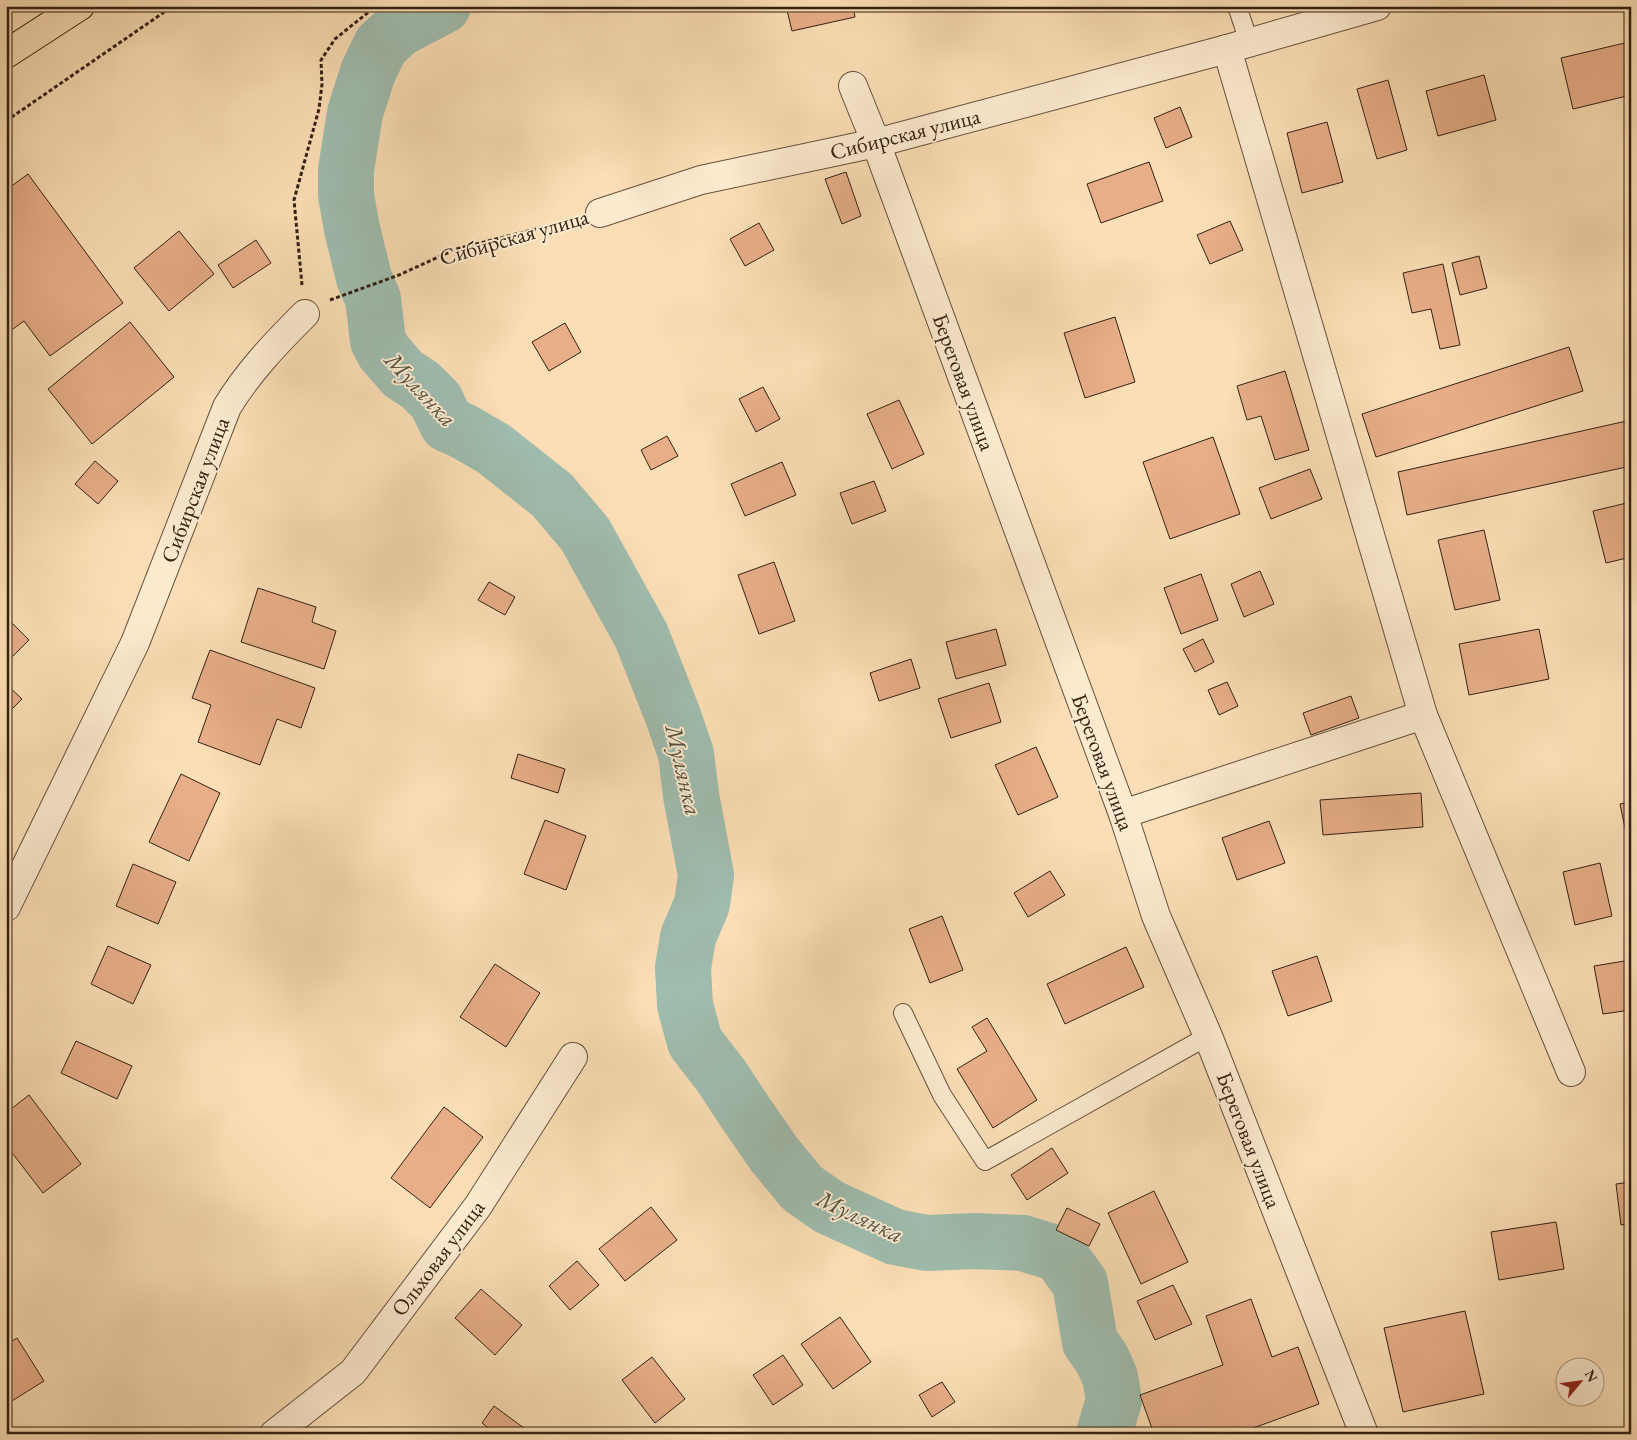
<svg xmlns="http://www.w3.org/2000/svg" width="1637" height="1440" viewBox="0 0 1637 1440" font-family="'EB Garamond',serif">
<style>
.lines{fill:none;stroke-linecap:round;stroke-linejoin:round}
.river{stroke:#9fbcae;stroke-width:56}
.building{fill:#e7ae88;stroke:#332113}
.lane-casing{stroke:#65503c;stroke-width:20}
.street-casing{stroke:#65503c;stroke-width:30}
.highway-casing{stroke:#332113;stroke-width:30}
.path{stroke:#332113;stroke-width:3;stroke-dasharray:4 2.5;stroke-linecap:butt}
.lane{stroke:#fceacf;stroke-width:18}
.street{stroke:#fceacf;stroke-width:28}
.highway{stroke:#fbdeb5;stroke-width:28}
.labels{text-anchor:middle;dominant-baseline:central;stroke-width:4;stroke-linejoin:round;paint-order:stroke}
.street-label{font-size:22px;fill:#332113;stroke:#fceacf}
.water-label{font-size:24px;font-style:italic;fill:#535042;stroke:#fceacf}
</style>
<rect width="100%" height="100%" fill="#fbdeb5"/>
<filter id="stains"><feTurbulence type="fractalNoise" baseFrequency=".004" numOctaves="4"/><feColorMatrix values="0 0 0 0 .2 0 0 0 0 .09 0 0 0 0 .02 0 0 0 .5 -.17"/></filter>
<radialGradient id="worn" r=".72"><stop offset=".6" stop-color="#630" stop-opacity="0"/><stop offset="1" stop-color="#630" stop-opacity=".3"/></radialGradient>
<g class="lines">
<polyline class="river" points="443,6 399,29 381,45 368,72 355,113 346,170 346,195 352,229 364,278 373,299 378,341 384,352 403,374 420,385 436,401 447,424 463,431 494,449 552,495 585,534 641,635 673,716 686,754 691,795 706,875 702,904 688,937 683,968 685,1005 695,1042 722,1077 745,1112 774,1154 802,1188 829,1207 895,1237 927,1243 974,1241 1023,1243 1059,1254 1080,1283 1090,1342 1102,1359 1110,1377 1114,1400 1104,1434"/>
</g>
<g class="building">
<polygon points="786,6 853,6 855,17 792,31"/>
<polygon points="1629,42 1631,95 1573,109 1561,58"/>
<polygon points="1484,75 1496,120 1438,136 1426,91"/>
<polygon points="1388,80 1407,150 1377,159 1357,89"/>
<polygon points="1180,107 1192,137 1166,148 1154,118"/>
<polygon points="1327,122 1343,182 1302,193 1287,133"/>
<polygon points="1149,162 1163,201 1101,223 1087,184"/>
<polygon points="846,172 861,216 842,224 825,179"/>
<polygon points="28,174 123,303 50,356 24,321 6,334 6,190"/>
<polygon points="1230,221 1243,250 1210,264 1197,235"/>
<polygon points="759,223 774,250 745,266 730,239"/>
<polygon points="179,231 214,274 169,311 134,268"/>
<polygon points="256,240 271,263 233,288 218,265"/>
<polygon points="1479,256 1487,288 1460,295 1452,263"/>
<polygon points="1443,264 1460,345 1440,349 1431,309 1412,313 1403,273"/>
<polygon points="1115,317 1135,382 1085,398 1064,333"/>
<polygon points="130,322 174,377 92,444 48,389"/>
<polygon points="565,323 581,352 549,371 532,342"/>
<polygon points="1569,347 1583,391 1376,457 1362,414"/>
<polygon points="1285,371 1309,450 1275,460 1261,416 1247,420 1237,386"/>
<polygon points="763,387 780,419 756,432 739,399"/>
<polygon points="899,400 924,454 892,469 867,414"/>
<polygon points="1631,420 1631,466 1407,515 1398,472"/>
<polygon points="667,436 678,456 651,470 641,450"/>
<polygon points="1213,437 1240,514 1170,539 1143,462"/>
<polygon points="95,461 118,481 98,504 75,484"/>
<polygon points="782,462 796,495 745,516 731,484"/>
<polygon points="1310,469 1322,499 1271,519 1259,488"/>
<polygon points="874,481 886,511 852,524 840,493"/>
<polygon points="1631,502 1631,557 1606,563 1593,511"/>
<polygon points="1484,530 1500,600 1455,610 1438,540"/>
<polygon points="774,562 795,621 759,634 738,575"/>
<polygon points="1260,571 1274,604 1244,617 1231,584"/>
<polygon points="1201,574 1218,620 1181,634 1164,588"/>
<polygon points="489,582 515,597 505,615 478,600"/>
<polygon points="258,588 316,607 312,622 336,631 324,669 241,642"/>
<polygon points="6,617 29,640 6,663"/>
<polygon points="996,629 1006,665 956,679 946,642"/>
<polygon points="1539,629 1549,679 1469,695 1459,644"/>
<polygon points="1203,639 1214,662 1195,672 1183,649"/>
<polygon points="210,650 315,688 301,728 277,719 260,765 198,742 211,705 192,698"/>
<polygon points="911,659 920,688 879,701 870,673"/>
<polygon points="1227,682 1238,706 1219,715 1208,690"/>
<polygon points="989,683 1001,722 951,738 938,699"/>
<polygon points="6,684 22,699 6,715"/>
<polygon points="1351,696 1359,718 1311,735 1303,713"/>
<polygon points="1036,747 1058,797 1018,815 995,765"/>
<polygon points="518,754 565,769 558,793 511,778"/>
<polygon points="181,774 220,793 189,861 149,842"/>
<polygon points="1421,793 1423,827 1323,835 1320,800"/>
<polygon points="1631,802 1631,837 1627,838 1620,804"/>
<polygon points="545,820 586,836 566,890 524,874"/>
<polygon points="1269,821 1285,863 1237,880 1222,838"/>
<polygon points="1600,863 1612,916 1575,925 1563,872"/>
<polygon points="133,864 176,882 158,924 116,906"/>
<polygon points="1050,871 1065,895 1028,917 1014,893"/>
<polygon points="942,916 963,970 930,983 909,929"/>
<polygon points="108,946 151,965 133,1004 91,984"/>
<polygon points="1126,947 1144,987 1065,1024 1047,984"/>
<polygon points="1317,956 1332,1001 1288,1016 1272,971"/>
<polygon points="1631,960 1631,1010 1603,1014 1594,966"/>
<polygon points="495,964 540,993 506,1047 460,1017"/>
<polygon points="987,1018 1037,1100 993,1128 957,1069 987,1051 972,1027"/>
<polygon points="76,1041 132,1066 117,1099 61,1073"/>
<polygon points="29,1095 81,1164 43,1193 6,1145 6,1113"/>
<polygon points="444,1107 483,1137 430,1208 391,1178"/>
<polygon points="1052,1148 1068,1173 1027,1200 1011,1175"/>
<polygon points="1631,1182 1631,1223 1621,1225 1616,1184"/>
<polygon points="1154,1191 1188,1262 1141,1284 1108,1213"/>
<polygon points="651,1207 677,1240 625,1281 599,1249"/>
<polygon points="1067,1208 1100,1224 1089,1246 1056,1230"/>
<polygon points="1556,1222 1564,1269 1499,1280 1491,1232"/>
<polygon points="577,1261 599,1285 570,1310 549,1286"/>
<polygon points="1173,1285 1192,1324 1155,1340 1137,1301"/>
<polygon points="481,1289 522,1325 495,1355 455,1318"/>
<polygon points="1251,1299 1272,1357 1298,1347 1319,1404 1237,1434 1154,1434 1140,1395 1223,1365 1206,1316"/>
<polygon points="1465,1311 1484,1394 1403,1412 1384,1328"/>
<polygon points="840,1317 871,1362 833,1389 801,1344"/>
<polygon points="17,1338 44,1381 7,1404 6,1345"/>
<polygon points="783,1355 803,1385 773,1405 753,1375"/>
<polygon points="652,1357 685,1399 655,1423 622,1380"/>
<polygon points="942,1382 955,1402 932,1417 919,1395"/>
<polygon points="494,1406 532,1434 496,1434 482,1423"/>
</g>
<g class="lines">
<defs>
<g id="lane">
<polyline points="1237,6 1249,42"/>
<polyline points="903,1013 942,1095 985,1161 1208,1036"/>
</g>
<g id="street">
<polyline points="1227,49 1423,715 1571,1072"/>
<polyline points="853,86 876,143 1123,814 1156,916 1208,1036 1364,1434"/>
<polyline points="600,213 701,180 876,143 1227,49 1377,6"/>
<polyline points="1123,814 1423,715"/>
<path d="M6,907L135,643L227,407C248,372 277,342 305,314"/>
<polyline points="274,1434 353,1372 478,1206 573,1057"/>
</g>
<polyline id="highway" points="6,54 80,6"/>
</defs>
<use href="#lane" class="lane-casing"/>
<use href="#street" class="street-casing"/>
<use href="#highway" class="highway-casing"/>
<g class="path">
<polyline points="6,121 173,6"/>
<polyline points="302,285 294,200 319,109 322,84 321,60 335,39 376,6"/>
<polyline points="330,300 399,275 456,249 572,220"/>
</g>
<use href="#lane" class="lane"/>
<use href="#street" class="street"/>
<use href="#highway" class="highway"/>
</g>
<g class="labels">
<g class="street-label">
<text transform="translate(905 134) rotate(-14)">Сибирская улица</text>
<text transform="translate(514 237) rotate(-16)">Сибирская улица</text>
<text transform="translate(964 382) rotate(70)">Береговая улица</text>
<text transform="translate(195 490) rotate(-69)">Сибирская улица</text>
<text transform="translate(1103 762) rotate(70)">Береговая улица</text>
<text transform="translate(1249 1140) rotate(69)">Береговая улица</text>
<text transform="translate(438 1258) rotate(-53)">Ольховая улица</text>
</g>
<g class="water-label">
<text transform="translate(421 389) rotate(47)">Мулянка</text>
<text transform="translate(684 770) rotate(77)">Мулянка</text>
<text transform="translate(860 1216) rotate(25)">Мулянка</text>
</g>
</g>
<rect width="1637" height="1440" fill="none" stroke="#fbdeb5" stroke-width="25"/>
<rect x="8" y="8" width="1622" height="1425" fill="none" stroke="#332113" stroke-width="2.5"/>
<rect x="12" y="12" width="1612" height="1415" fill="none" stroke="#332113"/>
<g transform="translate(1580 1382) rotate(61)"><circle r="24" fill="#fceacf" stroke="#ac9a84"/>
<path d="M0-4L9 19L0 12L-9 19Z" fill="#8f2418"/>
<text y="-8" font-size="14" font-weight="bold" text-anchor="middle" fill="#332113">N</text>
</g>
<rect width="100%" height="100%" filter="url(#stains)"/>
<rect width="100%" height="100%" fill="url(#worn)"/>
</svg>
